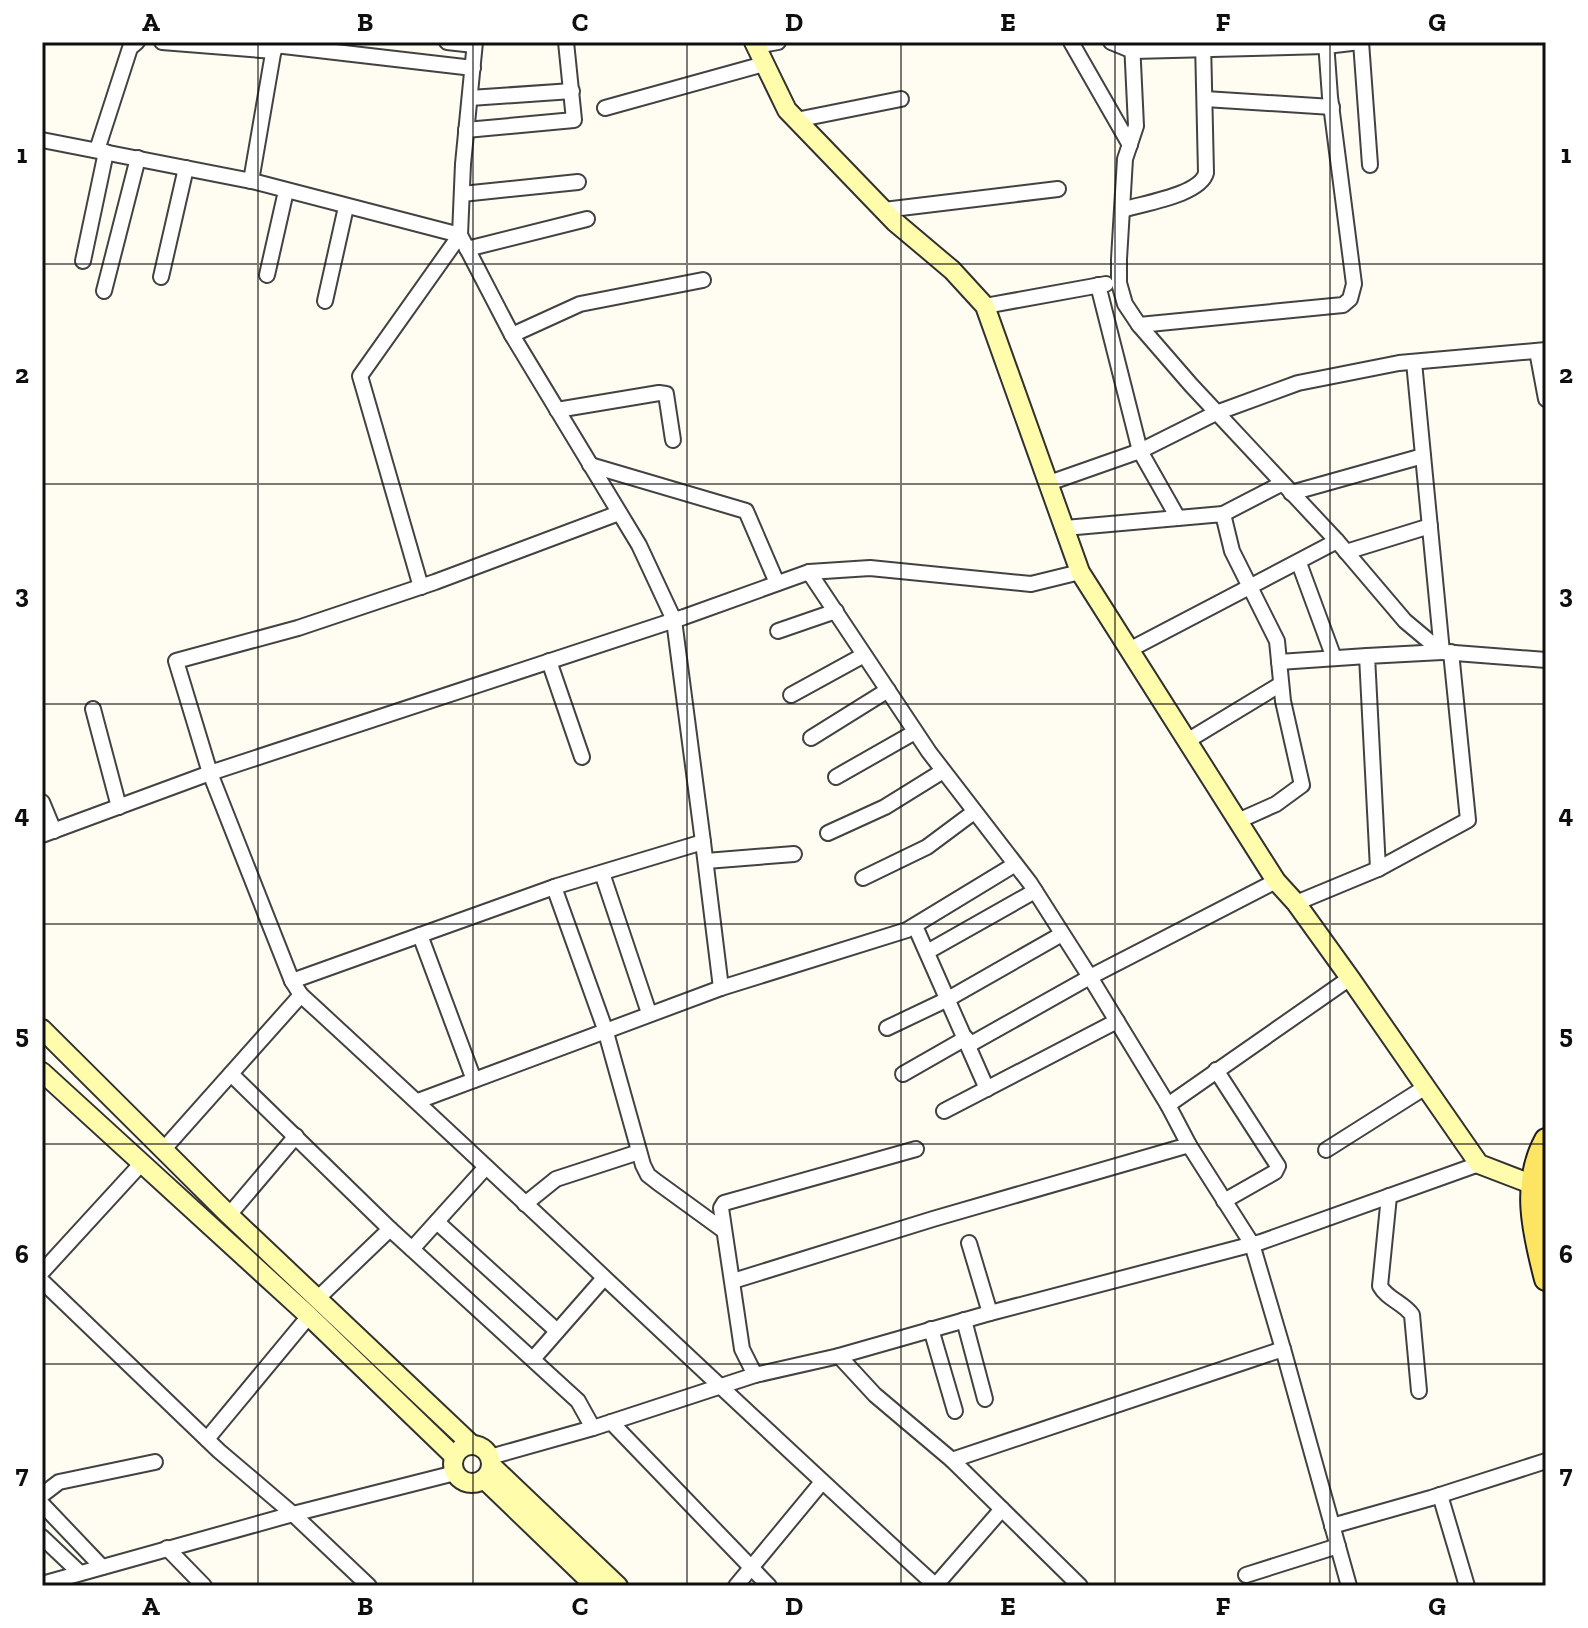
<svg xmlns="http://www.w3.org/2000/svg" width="1588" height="1628" viewBox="0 0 1588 1628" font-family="'Zilla Slab',serif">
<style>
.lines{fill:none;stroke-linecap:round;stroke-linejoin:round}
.street-casing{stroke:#424242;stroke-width:18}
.secondary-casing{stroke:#313131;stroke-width:22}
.primary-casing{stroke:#202020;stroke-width:26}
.street{stroke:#fff;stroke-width:14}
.secondary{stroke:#fffcac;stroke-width:18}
.primary{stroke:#fde462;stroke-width:22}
.grid{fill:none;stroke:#0f0f0f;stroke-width:2;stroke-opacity:0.55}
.neatline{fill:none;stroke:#0f0f0f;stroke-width:3}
.grid-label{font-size:26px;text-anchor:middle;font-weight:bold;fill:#0f0f0f}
</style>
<rect width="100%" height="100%" fill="#fffdf1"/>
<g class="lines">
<defs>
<g id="street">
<polyline points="162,42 274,51"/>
<polyline points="447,42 474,45"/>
<polyline points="1071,42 1130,145"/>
<polyline points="1111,42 1133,51 1326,46 1360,42"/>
<polyline points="1132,42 1136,126 1125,159 1119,259 1119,283 1125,304 1139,325 1191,385 1337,541 1405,621 1442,652 1546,660"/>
<polyline points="1361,42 1370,165"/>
<polyline points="275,45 473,68"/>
<polyline points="755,46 778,42"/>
<polyline points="470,98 572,91"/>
<polyline points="1205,99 1332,107"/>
<polyline points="605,108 764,64"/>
<polyline points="796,120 901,99"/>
<polyline points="466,130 574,120 566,42"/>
<polyline points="42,140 256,182 460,235 360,376 421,587"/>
<polyline points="97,150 130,48 137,42"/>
<polyline points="251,181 275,42"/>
<polyline points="462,194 578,182"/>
<polyline points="884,210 1058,189"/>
<path d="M1122,210C1144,203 1200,195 1206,173L1203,42"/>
<polyline points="467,249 587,219"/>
<polyline points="83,261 106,152"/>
<polyline points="267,275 286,191"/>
<polyline points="161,277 186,168"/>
<polyline points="1098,285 1140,451 1178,518"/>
<polyline points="104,291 138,158"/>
<polyline points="325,301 346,207"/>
<polyline points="985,306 1106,284"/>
<polyline points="1139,325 1343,305 1350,299 1354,284 1330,97 1326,42"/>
<polyline points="512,335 580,304 703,280"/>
<polyline points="1537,351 1546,399"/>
<polyline points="557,410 659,393 666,394 673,440"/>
<polyline points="590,465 746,511 777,583"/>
<polyline points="1049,483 1140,451 1216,413 1298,383 1399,363 1546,350"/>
<polyline points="1291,493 1423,456"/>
<path d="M619,513L435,582L298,628L176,661L210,773L292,981L301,995C514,1190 722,1391 936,1586"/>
<polyline points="1223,514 1281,484"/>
<polyline points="1065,528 1223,514 1232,551 1277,641 1283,701 1302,785 1276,804 1238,821"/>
<polyline points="1346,552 1430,526"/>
<polyline points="1299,563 1334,658"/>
<polyline points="809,572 929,752 1030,883 1090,977 1168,1105 1189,1145 1252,1244 1283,1349 952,1460 875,1395 839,1356"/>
<polyline points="778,631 836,611"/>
<polyline points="1129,650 1337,541"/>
<polyline points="549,661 582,757"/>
<polyline points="1279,662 1367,656"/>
<polyline points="791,695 864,655"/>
<polyline points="93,709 119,807"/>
<polyline points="811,738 888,690"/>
<polyline points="1187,741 1281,684"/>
<polyline points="836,777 915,732"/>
<polyline points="42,802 54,831"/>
<polyline points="828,833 885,807 943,771"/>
<polyline points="42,835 210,773 684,617 809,572 870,568 1031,584 1080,572"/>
<polyline points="703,842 721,988"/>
<polyline points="706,861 794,854"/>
<polyline points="1378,869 1468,820 1451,652"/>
<polyline points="602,873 649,1013"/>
<polyline points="863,878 927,847 974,812"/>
<polyline points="554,887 605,1029 643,1165 648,1175 657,1182 723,1230"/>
<polyline points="1296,903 1378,869 1367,656 1442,652 1414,362"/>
<polyline points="915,926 987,1089"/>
<polyline points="420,935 474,1080"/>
<polyline points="927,952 1035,891"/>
<polyline points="292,981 557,886 703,842 674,620 639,545 512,335 460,235 463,164 475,42"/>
<polyline points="887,1028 948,999 1062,934"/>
<polyline points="969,1045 1090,977 1276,881"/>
<polyline points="1216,1070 1278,1166 1275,1172 1224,1201"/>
<polyline points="231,1074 390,1229 578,1401 593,1428"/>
<polyline points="903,1074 966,1038"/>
<polyline points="418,1101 721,988 907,930 1014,865"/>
<polyline points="1168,1105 1350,978"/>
<polyline points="944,1111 1117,1021"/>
<polyline points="163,1150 301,995"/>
<polyline points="1326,1150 1424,1088"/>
<path d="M1389,1196L1380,1286C1387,1299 1404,1303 1412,1315L1419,1391"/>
<polyline points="525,1204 556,1179 639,1152"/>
<polyline points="229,1215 296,1136"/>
<polyline points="437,1222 557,1331"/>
<polyline points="969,1243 990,1313"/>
<polyline points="412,1249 486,1167"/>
<polyline points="42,1272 141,1164"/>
<polyline points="42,1281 219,1451 293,1514 369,1586"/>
<polyline points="733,1281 933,1219 1189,1145"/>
<polyline points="317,1299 390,1229"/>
<polyline points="964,1320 985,1399"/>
<polyline points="931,1329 955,1411"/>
<polyline points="1283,1349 1349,1586"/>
<polyline points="533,1359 604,1278"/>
<polyline points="755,1375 742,1349 721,1208 724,1203 916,1149"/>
<polyline points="611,1422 769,1586"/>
<polyline points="207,1439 309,1316"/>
<polyline points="490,1457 593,1428 755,1375 839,1356 990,1313 1261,1242 1479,1164"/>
<polyline points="952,1460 1080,1586"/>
<polyline points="42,1495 59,1482 155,1462"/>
<polyline points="1440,1495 1467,1586"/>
<polyline points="42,1504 102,1567"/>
<polyline points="1332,1526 1431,1498 1546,1461"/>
<polyline points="42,1537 80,1573"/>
<polyline points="167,1548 204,1586"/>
<polyline points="1246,1575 1338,1546"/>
<polyline points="42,1584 293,1514 455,1473"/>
<polyline points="736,1586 822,1482"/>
<polyline points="935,1586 1002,1509"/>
</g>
<g id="secondary">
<polyline points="754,42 787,110 895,222 952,270 985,306 1080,572 1276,881 1296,903 1350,978 1479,1164 1531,1184"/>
<polyline points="42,1029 229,1215 471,1444"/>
<polyline points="42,1072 309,1316 454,1456"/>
<circle cx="472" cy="1464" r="19"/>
<polyline points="491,1465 618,1586"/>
<polyline points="484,1479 595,1586"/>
</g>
<path id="primary" d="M1546,1140C1522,1184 1534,1233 1546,1279"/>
</defs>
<use href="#street" class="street-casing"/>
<use href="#secondary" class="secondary-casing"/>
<use href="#primary" class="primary-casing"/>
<use href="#street" class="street"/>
<use href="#secondary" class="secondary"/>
<use href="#primary" class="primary"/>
</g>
<path class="grid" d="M258,42V1586M473,42V1586M687,42V1586M901,42V1586M1115,42V1586M1330,42V1586M42,264H1546M42,484H1546M42,704H1546M42,924H1546M42,1144H1546M42,1364H1546"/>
<rect width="1588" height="1628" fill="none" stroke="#ffffff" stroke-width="88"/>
<rect x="44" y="44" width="1500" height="1540" class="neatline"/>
<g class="grid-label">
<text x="151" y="31">A</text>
<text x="365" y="31">B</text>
<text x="580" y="31">C</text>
<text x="794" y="31">D</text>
<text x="1008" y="31">E</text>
<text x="1223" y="31">F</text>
<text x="1437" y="31">G</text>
<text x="22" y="163">1</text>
<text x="1566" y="163">1</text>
<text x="22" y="383">2</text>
<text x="1566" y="383">2</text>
<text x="22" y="603">3</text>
<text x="1566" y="603">3</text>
<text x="22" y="823">4</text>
<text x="1566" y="823">4</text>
<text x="22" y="1043">5</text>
<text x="1566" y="1043">5</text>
<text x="22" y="1263">6</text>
<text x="1566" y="1263">6</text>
<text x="22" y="1483">7</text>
<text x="1566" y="1483">7</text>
<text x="151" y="1615">A</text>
<text x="365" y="1615">B</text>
<text x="580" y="1615">C</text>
<text x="794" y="1615">D</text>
<text x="1008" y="1615">E</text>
<text x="1223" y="1615">F</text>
<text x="1437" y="1615">G</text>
</g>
</svg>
